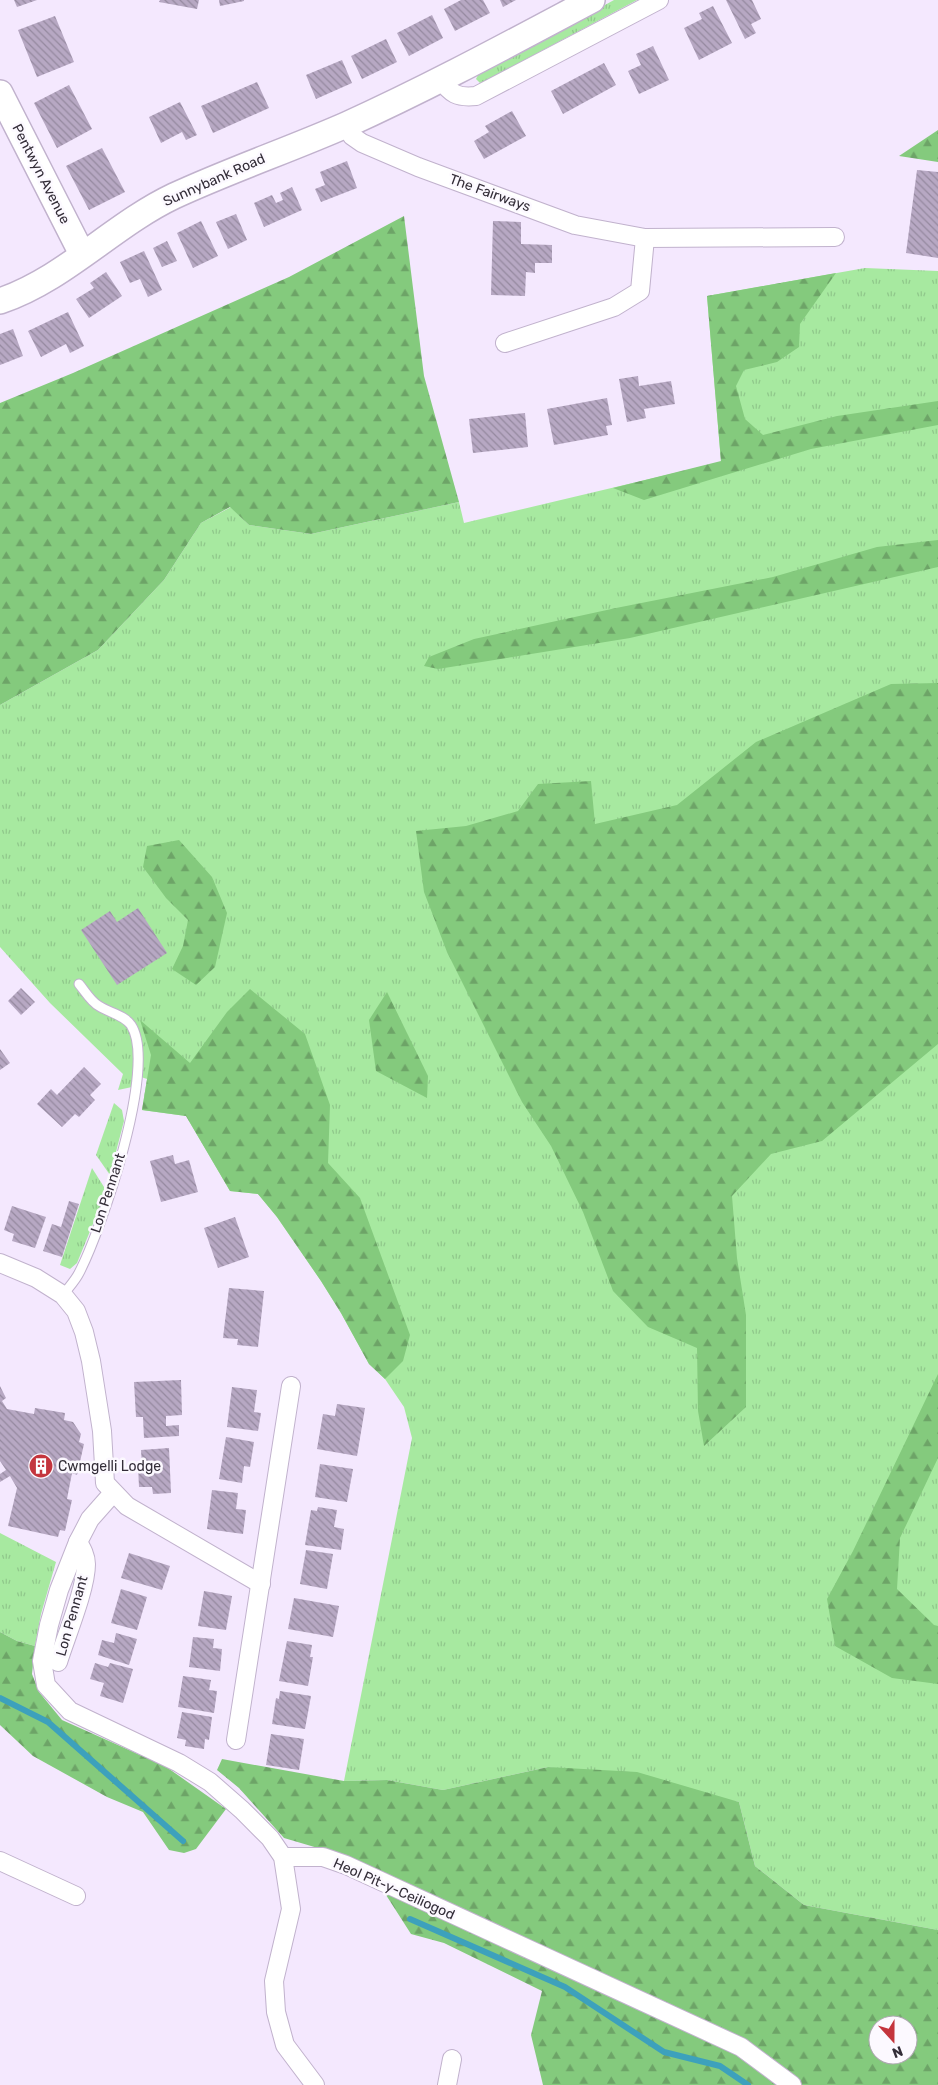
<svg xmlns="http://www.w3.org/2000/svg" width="938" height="2085" viewBox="0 0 938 2085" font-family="Rubik,sans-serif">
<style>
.grass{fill:url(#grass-tufts)}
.forest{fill:url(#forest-firs);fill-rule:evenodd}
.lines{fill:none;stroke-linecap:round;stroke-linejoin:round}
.stream{stroke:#3da1bc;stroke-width:6}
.building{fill:url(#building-back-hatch)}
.lane-casing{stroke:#c1b2cd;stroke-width:11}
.street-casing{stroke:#c1b2cd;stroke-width:20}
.secondary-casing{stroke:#c1b2cd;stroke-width:28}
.lane{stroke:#fff;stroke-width:9}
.street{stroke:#fff;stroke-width:18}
.secondary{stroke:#fff;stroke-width:25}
.labels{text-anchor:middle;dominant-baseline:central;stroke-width:5;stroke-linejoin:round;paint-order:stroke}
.street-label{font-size:14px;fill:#332d38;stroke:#fcf9ff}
.poi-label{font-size:14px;fill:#332d38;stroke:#fcf9ff;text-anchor:start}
</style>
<defs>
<pattern id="grass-tufts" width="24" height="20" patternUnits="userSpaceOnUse" patternTransform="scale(1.25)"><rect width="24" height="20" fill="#a7e9a0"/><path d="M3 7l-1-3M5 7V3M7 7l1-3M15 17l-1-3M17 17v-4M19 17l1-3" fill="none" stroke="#90c88b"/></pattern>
<pattern id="forest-firs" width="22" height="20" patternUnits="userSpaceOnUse" patternTransform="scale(1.25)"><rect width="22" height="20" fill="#84ca7d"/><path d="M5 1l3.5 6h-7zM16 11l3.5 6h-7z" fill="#6da467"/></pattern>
<pattern id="building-back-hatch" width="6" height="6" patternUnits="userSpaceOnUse" patternTransform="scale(1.25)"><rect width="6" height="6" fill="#b7a8c3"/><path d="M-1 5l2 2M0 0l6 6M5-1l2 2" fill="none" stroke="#95899f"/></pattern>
</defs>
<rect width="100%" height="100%" fill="#f4e8fe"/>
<g class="grass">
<polygon points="614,0 637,0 485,81 480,83 476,79 478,75"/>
<polygon points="865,268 938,271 938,1930 804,1905 755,1866 739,1802 548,1767 443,1790 387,1780 344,1781 412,1438 404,1407 385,1379 369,1364 341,1313 321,1281 277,1217 258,1194 230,1191 186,1116 142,1110 147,1079 138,1076 132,1087 118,1090 123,1074 50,1003 0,947 0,705 98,650 164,580 201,523 231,507 249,525 311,534 459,502 464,523 721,462 707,296"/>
<polygon points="114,1103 122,1110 124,1121 110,1175 96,1155"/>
<polygon points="92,1168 104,1187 104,1197 77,1263 70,1269 60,1265"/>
<polygon points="0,1533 56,1562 41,1614 35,1646 17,1641 0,1632"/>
</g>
<g class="forest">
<polygon points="938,130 938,162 899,156"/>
<polygon points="404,216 424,376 459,502 311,534 249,525 230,507 201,523 164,580 98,650 0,705 0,403 73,373 289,277"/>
<polygon points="836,273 800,324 799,347 777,362 744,370 736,386 745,419 763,435 837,416 938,401 938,425 811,449 644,500 613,488 721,461 707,296"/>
<polygon points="938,540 938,567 630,638 438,669 424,666 429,657 474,639 616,608 773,577 877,547"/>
<polygon points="938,683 938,1044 822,1141 771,1154 732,1196 737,1258 746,1315 746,1407 704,1446 698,1411 697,1348 648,1327 613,1291 583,1212 551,1146 522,1102 447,952 424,892 416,831 466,826 518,811 538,784 591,781 595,824 677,805 756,742 891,684"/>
<polygon points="179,840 212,877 227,913 215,967 196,985 172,969 183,946 188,920 166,898 143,867 147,846"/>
<polygon points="250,989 305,1034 330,1105 328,1163 360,1198 410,1335 403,1361 385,1379 369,1364 341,1313 321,1281 277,1217 258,1194 230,1191 186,1116 142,1110 151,1055 140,1020 190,1063 227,1012"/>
<polygon points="387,992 428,1076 427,1098 376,1071 369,1020"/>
<polygon points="938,1374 938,1458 900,1538 897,1589 934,1625 938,1626 938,1684 892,1678 835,1646 827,1599 853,1551"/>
<polygon points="0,1632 17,1641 35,1646 32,1674 39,1692 62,1720 165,1766 226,1809 196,1849 184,1853 169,1850 143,1812 107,1797 33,1756 0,1725"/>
<path d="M222,1759L344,1781L387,1780L443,1790L548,1767L637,1772L739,1802L755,1866L804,1905L938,1930V2085H543L531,2035L542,1991L444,1943L411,1934L370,1870L328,1851L284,1838L239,1788L217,1770ZM878,2025H908V2055H878Z"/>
</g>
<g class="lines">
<g class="stream">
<polyline points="0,1698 48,1722 183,1841"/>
<polyline points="410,1919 565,1987 664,2052 720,2066 748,2085"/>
</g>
</g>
<g class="building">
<polygon points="14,0 37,0 17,7"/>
<polygon points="160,0 199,0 197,9 159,2"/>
<polygon points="219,0 244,0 244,1 220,6"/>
<polygon points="461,0 483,0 490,13 455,31 444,9"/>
<polygon points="500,0 516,0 503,7"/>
<polygon points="726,0 752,0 761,19 751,24 756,33 745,39"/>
<polygon points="713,6 732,43 699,60 684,28 702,19 699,13"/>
<polygon points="432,15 443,38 409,56 397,33"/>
<polygon points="55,16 74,62 37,77 18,30"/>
<polygon points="386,39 397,62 362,79 351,56"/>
<polygon points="653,46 669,80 639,94 628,71 641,65 636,54"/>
<polygon points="342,60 352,83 316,99 306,75"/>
<polygon points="604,63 616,85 563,114 551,91"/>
<polygon points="257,82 269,108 213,133 201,106"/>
<polygon points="69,85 92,129 57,148 34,103"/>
<polygon points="180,102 197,135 186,140 182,132 161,143 149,117"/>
<polygon points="512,111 526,136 484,159 474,141 489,132 485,126"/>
<polygon points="102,148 125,192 89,210 66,166"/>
<polygon points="347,161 357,188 321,202 315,189 325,185 320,172"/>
<polygon points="917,170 938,172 938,258 906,253"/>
<polygon points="292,187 302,210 264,227 254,203 272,195 276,203 283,200 280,193"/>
<polygon points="236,214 247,240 228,249 216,222"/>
<polygon points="201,221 218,256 193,268 177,233"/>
<polygon points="493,221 521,222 521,244 552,245 552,263 535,263 535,273 526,272 525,296 491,295"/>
<polygon points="167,241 177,261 162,267 153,248"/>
<polygon points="144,251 162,290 148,297 140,279 130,283 120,262"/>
<polygon points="106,272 122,296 89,318 76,299 94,288 90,283"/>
<polygon points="68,312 84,346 70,353 66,344 41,357 28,331"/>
<polygon points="13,329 23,356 0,365 0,334"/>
<polygon points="638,376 639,386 671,381 675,404 644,409 646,418 627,422 619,379"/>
<polygon points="607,398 612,425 606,426 608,435 554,445 547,409"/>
<polygon points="525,413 528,447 473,453 469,419"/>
<polygon points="138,908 167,953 117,985 81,930 110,911 117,922"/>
<polygon points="21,988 35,1002 21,1015 8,1001"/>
<polygon points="0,1049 10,1063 0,1070"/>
<polygon points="84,1067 101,1084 90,1095 95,1100 79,1117 75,1114 62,1127 37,1104 51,1089 57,1095"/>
<polygon points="173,1155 175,1164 189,1160 198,1192 161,1202 150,1161"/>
<polygon points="69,1201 79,1204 62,1257 43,1251 52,1224 61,1227"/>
<polygon points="12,1206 46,1217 35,1248 12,1241 14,1234 4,1230"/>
<polygon points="235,1217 249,1257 218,1268 204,1228"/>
<polygon points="229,1288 264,1291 258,1347 237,1345 238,1339 223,1338"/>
<polygon points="181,1380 182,1415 166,1416 166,1426 179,1425 179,1436 144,1438 143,1417 136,1417 134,1382"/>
<polygon points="0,1386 6,1398 2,1401 7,1409 34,1414 35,1408 65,1413 64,1420 73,1422 81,1434 79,1442 84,1444 77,1475 72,1473 67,1499 72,1500 65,1531 60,1530 58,1537 8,1526 17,1488 10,1476 0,1482 0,1474 6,1470 0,1461"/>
<polygon points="232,1387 257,1390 254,1412 261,1413 258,1431 227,1427"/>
<polygon points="337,1404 365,1408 357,1456 317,1449 323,1414 335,1416"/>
<polygon points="226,1437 254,1442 250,1467 244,1466 242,1483 219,1479"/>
<polygon points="169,1448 171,1493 153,1494 152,1487 139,1487 138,1466 142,1466 141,1450"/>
<polygon points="320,1464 353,1469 347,1502 315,1497"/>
<polygon points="212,1490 238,1493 236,1509 246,1510 243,1534 207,1529"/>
<polygon points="318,1507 337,1510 334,1527 344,1529 341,1550 305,1545 311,1510 317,1511"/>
<polygon points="306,1550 333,1554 327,1589 300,1584"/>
<polygon points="129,1553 170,1566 162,1590 121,1578"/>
<polygon points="121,1589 147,1597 137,1630 111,1623"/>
<polygon points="204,1591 232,1596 226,1630 198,1626"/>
<polygon points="294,1598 339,1606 333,1637 288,1629"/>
<polygon points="116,1633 137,1639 129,1665 98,1655 102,1640 114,1643"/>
<polygon points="193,1637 214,1639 213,1648 222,1649 220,1671 189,1667"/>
<polygon points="287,1641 312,1645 310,1657 313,1657 308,1686 279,1681"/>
<polygon points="95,1663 108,1667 110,1663 133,1669 123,1703 100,1696 104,1683 90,1679"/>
<polygon points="183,1676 211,1680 209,1690 217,1691 214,1713 178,1707"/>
<polygon points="280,1691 311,1696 305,1729 272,1724 276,1698 279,1699"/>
<polygon points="182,1712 212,1717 209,1740 205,1739 204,1749 185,1746 186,1740 177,1738"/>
<polygon points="271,1734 304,1739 299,1770 266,1765"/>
</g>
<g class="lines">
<defs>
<path id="lane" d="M63,1295C68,1288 75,1281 79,1273C101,1231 158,1066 131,1025C124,1015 110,1013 99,1006C91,1002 85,991 79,984"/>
<g id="street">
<path d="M440,79C451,94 457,98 476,96L659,0"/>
<polyline points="346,125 352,136 362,143 418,167 575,225 645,238 835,237"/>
<polyline points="505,343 614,307 640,291 645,238"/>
<polyline points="0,1263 36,1278 63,1295 76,1311 84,1332 91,1361 102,1431 105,1483 127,1506 261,1584"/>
<polyline points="78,1542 59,1590 49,1625 42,1661 46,1685 70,1711 179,1763 210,1782 242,1810 270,1838 283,1857 291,1909 274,1981 276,2012 285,2045 315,2085"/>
<path d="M58,1662C66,1636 86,1589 86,1564C86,1556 82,1549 78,1542L90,1519L113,1493"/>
<polyline points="236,1740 291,1386"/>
<polyline points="283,1857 323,1857 346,1865 741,2047 792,2085"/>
<polyline points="0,1861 76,1896"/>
<polyline points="447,2085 452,2059"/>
</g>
<g id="secondary">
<polyline points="0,93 82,254"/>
<path d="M0,301C65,279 113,225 174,196C230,170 289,150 346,125C430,87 511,43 592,0"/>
</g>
</defs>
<use href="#lane" class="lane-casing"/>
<use href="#street" class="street-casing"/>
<use href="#secondary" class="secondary-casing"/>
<use href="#lane" class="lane"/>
<use href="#street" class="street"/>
<use href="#secondary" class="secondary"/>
</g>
<defs>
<symbol id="building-disc" viewBox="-11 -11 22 22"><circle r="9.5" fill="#c4353d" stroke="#fcf9ff"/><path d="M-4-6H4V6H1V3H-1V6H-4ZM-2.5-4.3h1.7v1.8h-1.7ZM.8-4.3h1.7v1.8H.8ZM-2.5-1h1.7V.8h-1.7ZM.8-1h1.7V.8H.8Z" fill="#fff"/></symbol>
</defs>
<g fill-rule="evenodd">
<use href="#building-disc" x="27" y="1452" width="28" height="28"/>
</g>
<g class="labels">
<g class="street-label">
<text transform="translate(41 174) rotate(63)">Pentwyn Avenue</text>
<text transform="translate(214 180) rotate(-24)">Sunnybank Road</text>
<text transform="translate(490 193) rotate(20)">The Fairways</text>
<text transform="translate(108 1193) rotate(-72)">Lon Pennant</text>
<text transform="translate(72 1616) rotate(-74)">Lon Pennant</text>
<text transform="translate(394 1889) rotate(24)">Heol Pit-y-Ceiliogod</text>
</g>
<g class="poi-label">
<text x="58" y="1466">Cwmgelli Lodge</text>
</g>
</g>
<g transform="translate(893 2040) rotate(159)"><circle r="24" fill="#fcf9ff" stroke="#aca7af"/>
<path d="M0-4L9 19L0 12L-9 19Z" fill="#c4353d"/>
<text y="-8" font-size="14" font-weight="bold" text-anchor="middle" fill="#332d38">N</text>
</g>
</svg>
